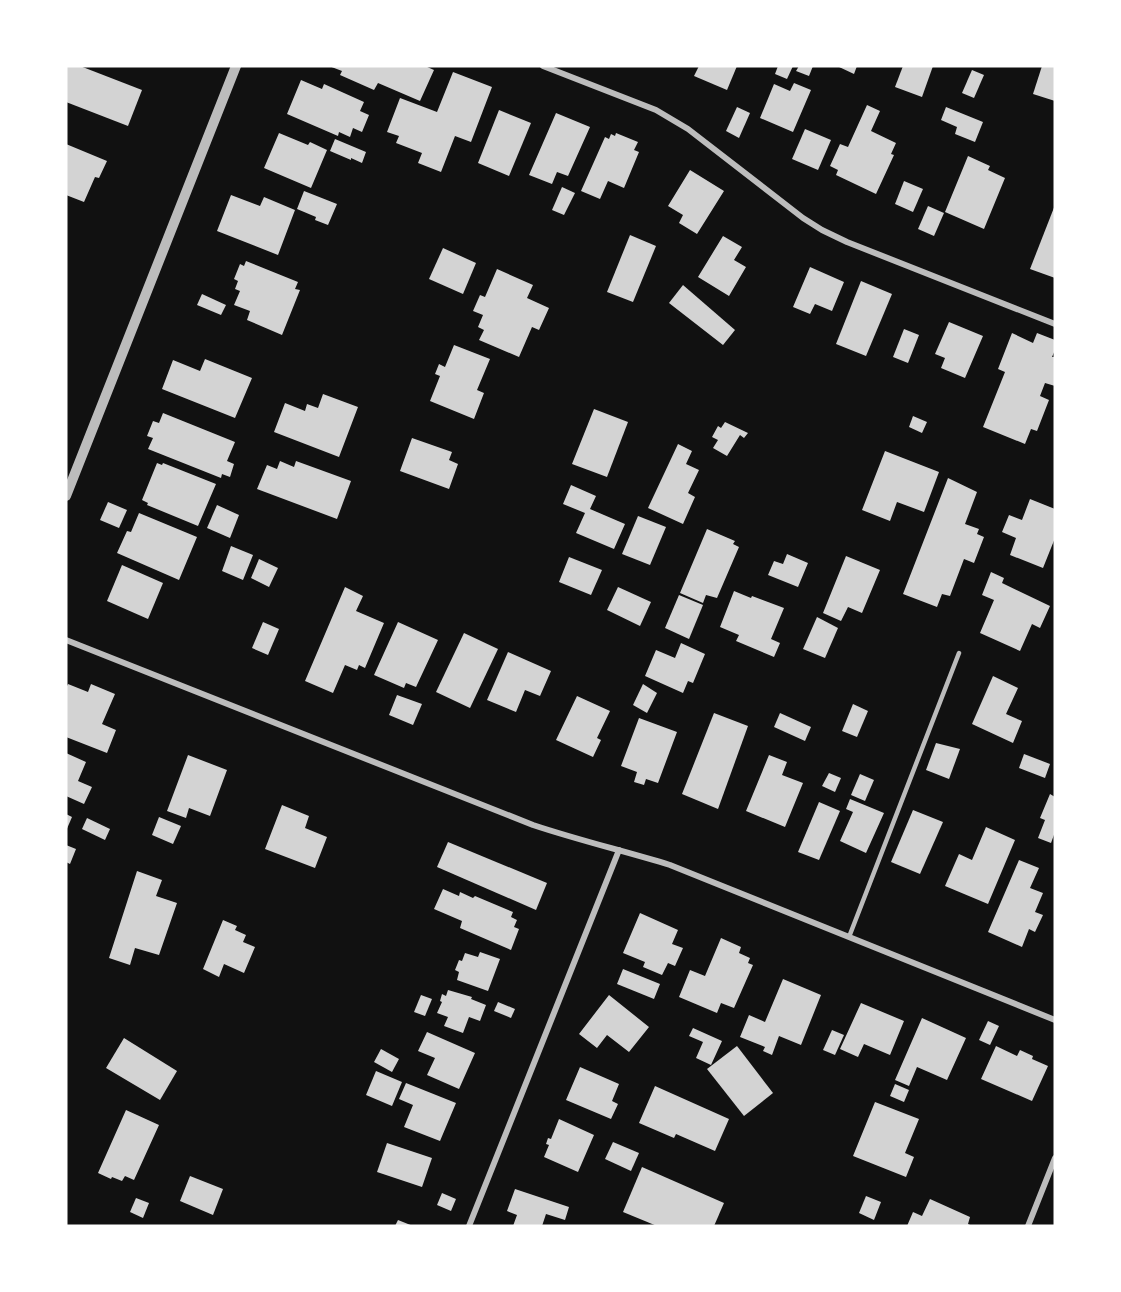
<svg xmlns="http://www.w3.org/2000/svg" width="1121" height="1292" viewBox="0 0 1121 1292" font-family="'Titillium Web',sans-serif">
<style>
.building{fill:#d3d3d3}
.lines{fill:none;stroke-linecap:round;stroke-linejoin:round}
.service{stroke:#bcbcbc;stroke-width:4.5}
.minor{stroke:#bcbcbc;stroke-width:6}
.tertiary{stroke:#bcbcbc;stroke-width:10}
</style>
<rect width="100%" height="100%" fill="#111"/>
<g class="building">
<polygon points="66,66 80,66 142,90 128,126 66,102"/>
<polygon points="329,66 425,66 434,70 420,101 378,83 374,90 340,75 342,71"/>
<polygon points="699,66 737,66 727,90 694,76"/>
<polygon points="778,66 793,66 787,79 775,74"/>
<polygon points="799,66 813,66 809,76 796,71"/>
<polygon points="837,66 857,66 854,74"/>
<polygon points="903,66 933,66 922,97 895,87"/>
<polygon points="1042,66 1055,66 1055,101 1033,94"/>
<polygon points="972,70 984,75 974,98 962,93"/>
<polygon points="453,72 492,87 471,142 455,136 441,172 418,163 422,153 396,143 399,136 387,132 400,98 437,112"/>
<polygon points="301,80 322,89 324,84 364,102 360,111 369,115 362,132 353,128 350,137 339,132 338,136 287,114"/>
<polygon points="794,83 811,90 793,132 760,118 774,84 790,91"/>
<polygon points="867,105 880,111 871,131 896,143 891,154 894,155 876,194 836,175 838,170 830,166 840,144 848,147"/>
<polygon points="737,107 750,113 739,138 726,131"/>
<polygon points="946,107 983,122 975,142 955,134 957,127 941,120"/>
<polygon points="499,110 531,123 509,176 478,163"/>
<polygon points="556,113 590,127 568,176 557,172 552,184 529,175"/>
<polygon points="805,129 831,140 818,170 792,159"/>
<polygon points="279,133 308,145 310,142 327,150 311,188 264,168"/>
<polygon points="616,133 638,142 634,150 639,152 624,188 608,181 600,199 581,191 605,137 609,139 611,134 615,136"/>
<polygon points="335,139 366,152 362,163 351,158 351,160 330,151"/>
<polygon points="66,144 107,161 99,178 95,177 84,202 66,195"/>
<polygon points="968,156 990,166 988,170 1005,178 984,229 945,212"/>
<polygon points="690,170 724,191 697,234 679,223 683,215 668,206"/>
<polygon points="904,181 923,189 913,212 895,204"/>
<polygon points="562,187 575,193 564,215 552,210"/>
<polygon points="304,191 337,204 328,225 315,220 316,217 297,209"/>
<polygon points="231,195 260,206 264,197 295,210 278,255 217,231"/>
<polygon points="1055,205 1055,278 1030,269"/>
<polygon points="928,206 944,213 934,236 918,229"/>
<polygon points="630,235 656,246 633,302 607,292"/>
<polygon points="723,236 742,247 734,260 746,267 729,296 698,277"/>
<polygon points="443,248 476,263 463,294 429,279"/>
<polygon points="246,261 298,282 295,289 300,290 282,335 247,320 250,311 234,305 240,291 235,289 238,281 234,279 240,264 244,266"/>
<polygon points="810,267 844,282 832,311 815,304 810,314 793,307"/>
<polygon points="497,269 533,285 527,298 549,308 539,330 532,327 519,357 479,340 484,330 478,327 483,315 473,311 480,295 485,297"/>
<polygon points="861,281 892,294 866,356 836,344"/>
<polygon points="683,285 735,330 723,345 669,303"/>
<polygon points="202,294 226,305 221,315 197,305"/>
<polygon points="949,322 983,336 965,378 941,368 945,358 935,354"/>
<polygon points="904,329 919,335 908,363 893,357"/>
<polygon points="1012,333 1033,343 1037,333 1055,340 1055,350 1052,357 1055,357 1055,386 1045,383 1040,396 1049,400 1037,431 1031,429 1025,444 983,427 1005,372 998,369"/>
<polygon points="454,345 490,359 477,390 484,393 474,419 430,401 440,376 435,374 439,364 445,367"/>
<polygon points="205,359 252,378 235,418 162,389 173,360 200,371"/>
<polygon points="323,394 358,407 339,457 274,432 285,403 305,411 307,404 318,408"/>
<polygon points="594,409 628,422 607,477 572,464"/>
<polygon points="163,413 235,442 227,461 234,464 230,477 222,474 221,478 148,449 153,438 147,436 153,421 159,423"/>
<polygon points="913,416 927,422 922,433 909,427"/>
<polygon points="725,422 748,433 744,438 740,435 727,456 713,448 718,440 712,437 718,426 721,428"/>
<polygon points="412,438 452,452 449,460 458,464 449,489 400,471"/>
<polygon points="678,444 692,451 686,464 699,470 688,493 695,497 683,524 648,508"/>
<polygon points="885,451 939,472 924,512 897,502 890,521 862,510"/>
<polygon points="280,461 294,467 296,461 351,481 337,519 257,489 267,465 277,469"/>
<polygon points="157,463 162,465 163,463 216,484 198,526 147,505 148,503 142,500"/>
<polygon points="948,478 977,492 965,524 979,529 977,534 984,537 974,563 964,559 950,596 942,594 937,607 903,594"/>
<polygon points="571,485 596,496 590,509 625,524 614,549 576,533 585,513 563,504"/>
<polygon points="1030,499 1055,509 1055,538 1043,568 1010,555 1016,538 1002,532 1009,515 1022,520"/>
<polygon points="108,502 127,510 119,528 100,520"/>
<polygon points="217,505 239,515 230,538 207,528"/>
<polygon points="139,513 197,537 179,580 117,553 127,531 131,532"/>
<polygon points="638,516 666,527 650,565 622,554"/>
<polygon points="707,529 735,541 733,544 739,547 717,598 706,595 703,603 680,593"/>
<polygon points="231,546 253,555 243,580 222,571"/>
<polygon points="787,554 808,563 798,587 768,575 774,561 783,564"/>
<polygon points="846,556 880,570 862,613 848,607 841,621 823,613"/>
<polygon points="569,557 602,570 591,595 559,582"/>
<polygon points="259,559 278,568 269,587 251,578"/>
<polygon points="122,565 163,583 148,619 107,601"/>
<polygon points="991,572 1004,578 1002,583 1050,606 1040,628 1032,624 1020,651 980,633 994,600 982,595"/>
<polygon points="345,587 363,596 356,611 384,623 365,668 359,665 357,670 345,665 333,693 305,681"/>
<polygon points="618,587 651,602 640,626 607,610"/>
<polygon points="734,591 751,598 752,596 784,608 771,639 780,643 774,657 736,641 739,635 720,627"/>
<polygon points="679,595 703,605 689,639 665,628"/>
<polygon points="817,617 838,628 825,658 803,649"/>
<polygon points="263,622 279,629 268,655 252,648"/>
<polygon points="398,622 438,640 416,687 406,683 404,688 374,675"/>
<polygon points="464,633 498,649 470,708 436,692"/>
<polygon points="681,643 705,654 693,683 688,681 683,693 645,676 656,650 675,658"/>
<polygon points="508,652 551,671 540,696 525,690 516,712 487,700"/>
<polygon points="993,676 1018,688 1006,714 1022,721 1013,743 972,724"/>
<polygon points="68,684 88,692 91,684 115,694 102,724 116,730 107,753 66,737 66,688"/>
<polygon points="643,684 657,693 647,713 633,705"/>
<polygon points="397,695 422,704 413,725 389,715"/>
<polygon points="577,696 610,711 597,738 601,740 593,757 556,740"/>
<polygon points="853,704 868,711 857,737 842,731"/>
<polygon points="714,713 748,726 718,809 682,794"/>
<polygon points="780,713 811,727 805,741 774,727"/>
<polygon points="639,718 677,732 658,783 646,779 644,785 634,782 637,772 621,766"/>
<polygon points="936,743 960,749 949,779 926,770"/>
<polygon points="66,753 86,762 78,781 92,787 84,804 66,796"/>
<polygon points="1024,754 1050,764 1045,778 1019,768"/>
<polygon points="188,755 227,770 210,816 189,808 186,818 167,811"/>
<polygon points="769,755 787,762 782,775 803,783 785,827 746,811"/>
<polygon points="829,773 841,778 835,792 822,786"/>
<polygon points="860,774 874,780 865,801 851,795"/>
<polygon points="1050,794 1055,797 1055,819 1054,822 1055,823 1055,832 1051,843 1038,838 1045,820 1040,818"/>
<polygon points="850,799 884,813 866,853 840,841 853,812 846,809"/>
<polygon points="819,802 840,811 819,860 798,852"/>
<polygon points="282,805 309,816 305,828 327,837 315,868 265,849"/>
<polygon points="913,810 943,822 920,874 891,862"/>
<polygon points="66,814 72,817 66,831"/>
<polygon points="159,817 181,826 173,844 152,835"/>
<polygon points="87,818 110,829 105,840 82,829"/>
<polygon points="986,827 1015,840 988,904 945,886 959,854 972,860"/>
<polygon points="448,842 547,883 536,910 437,867"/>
<polygon points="66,845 76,849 70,864 66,862"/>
<polygon points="1019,860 1039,868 1030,888 1043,893 1035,912 1043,915 1035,932 1029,929 1022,947 988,932"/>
<polygon points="137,871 162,880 156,896 177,903 159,955 135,948 130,965 109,958"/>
<polygon points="443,889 459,896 460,892 473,898 475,896 513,912 511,917 517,920 514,927 519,929 511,950 460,928 462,921 434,909"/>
<polygon points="640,913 678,930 672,944 683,948 675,966 668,963 662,975 643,967 645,962 623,953"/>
<polygon points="223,920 237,926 235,930 246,935 243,942 255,947 244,973 224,964 219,977 203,969"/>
<polygon points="721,938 741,947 739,953 750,958 748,963 753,965 734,1008 721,1003 717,1013 679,997 690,970 705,976"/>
<polygon points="480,952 500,959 488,991 457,980 459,972 455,970 459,960 462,961 465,953 478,957"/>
<polygon points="623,969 660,984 654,999 617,984"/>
<polygon points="783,979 821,995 801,1045 779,1036 772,1055 763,1051 765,1047 740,1037 749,1015 765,1022"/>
<polygon points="448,990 472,997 471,999 486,1005 480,1021 469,1017 463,1033 444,1026 448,1017 437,1013 442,1002 440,1001 442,994 446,996"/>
<polygon points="421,995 432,999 425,1016 414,1012"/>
<polygon points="609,995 649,1027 629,1052 607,1035 597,1048 579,1034"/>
<polygon points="498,1002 515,1009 511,1018 494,1011"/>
<polygon points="861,1003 904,1021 890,1055 864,1044 858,1057 840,1049"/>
<polygon points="922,1018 966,1038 947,1080 917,1067 909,1086 895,1080"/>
<polygon points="988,1021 999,1026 990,1045 979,1040"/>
<polygon points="693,1028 722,1041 711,1065 696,1058 703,1042 689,1036"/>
<polygon points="832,1030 844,1035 835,1055 823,1050"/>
<polygon points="427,1032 475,1053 459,1089 427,1075 435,1058 418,1051"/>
<polygon points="124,1038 177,1071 160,1100 106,1068"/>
<polygon points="737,1046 773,1093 744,1116 707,1069"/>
<polygon points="996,1046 1017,1056 1020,1050 1033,1056 1032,1059 1048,1066 1032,1101 981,1079"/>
<polygon points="381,1049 399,1059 392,1072 374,1062"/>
<polygon points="580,1067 619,1084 612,1101 618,1104 611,1119 566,1100"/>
<polygon points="376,1071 402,1082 392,1106 366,1095"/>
<polygon points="406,1083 456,1103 440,1141 404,1127 413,1105 399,1099"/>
<polygon points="895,1084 909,1090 904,1102 890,1096"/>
<polygon points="655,1086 729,1119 715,1151 676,1134 674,1138 639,1123"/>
<polygon points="875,1102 919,1119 905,1153 914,1157 906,1177 853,1156"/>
<polygon points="126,1110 159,1125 134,1180 125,1176 122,1181 112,1177 111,1179 98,1173"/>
<polygon points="559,1119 594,1135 578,1172 544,1157 549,1145 546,1144 548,1138 551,1139"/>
<polygon points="613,1142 639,1153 631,1171 605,1159"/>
<polygon points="387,1143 432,1158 422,1187 377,1172"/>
<polygon points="642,1167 724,1203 714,1226 657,1226 623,1212"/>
<polygon points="190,1176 223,1189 213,1215 180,1201"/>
<polygon points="515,1189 569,1207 565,1220 546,1214 542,1226 513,1226 517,1215 507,1211"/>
<polygon points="442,1193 456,1199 451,1211 437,1205"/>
<polygon points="866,1196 881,1202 874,1220 859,1213"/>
<polygon points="136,1198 149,1203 143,1218 130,1212"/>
<polygon points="930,1199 970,1217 968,1224 972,1226 907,1226 913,1212 922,1216"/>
<polygon points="398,1220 413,1226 395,1226"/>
</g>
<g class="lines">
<polyline class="service" points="849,937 959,653"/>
<g class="minor">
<polyline points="543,66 656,110 688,129 803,218 822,230 847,242 1055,324"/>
<path d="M66,640L533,825C578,840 624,851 670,865L1055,1020"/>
<polyline points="469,1226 619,850"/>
<polyline points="1028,1226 1055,1158"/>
</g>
<polyline class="tertiary" points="66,496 236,66"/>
</g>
<rect width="1121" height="1292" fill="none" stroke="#ffffff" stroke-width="135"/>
</svg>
